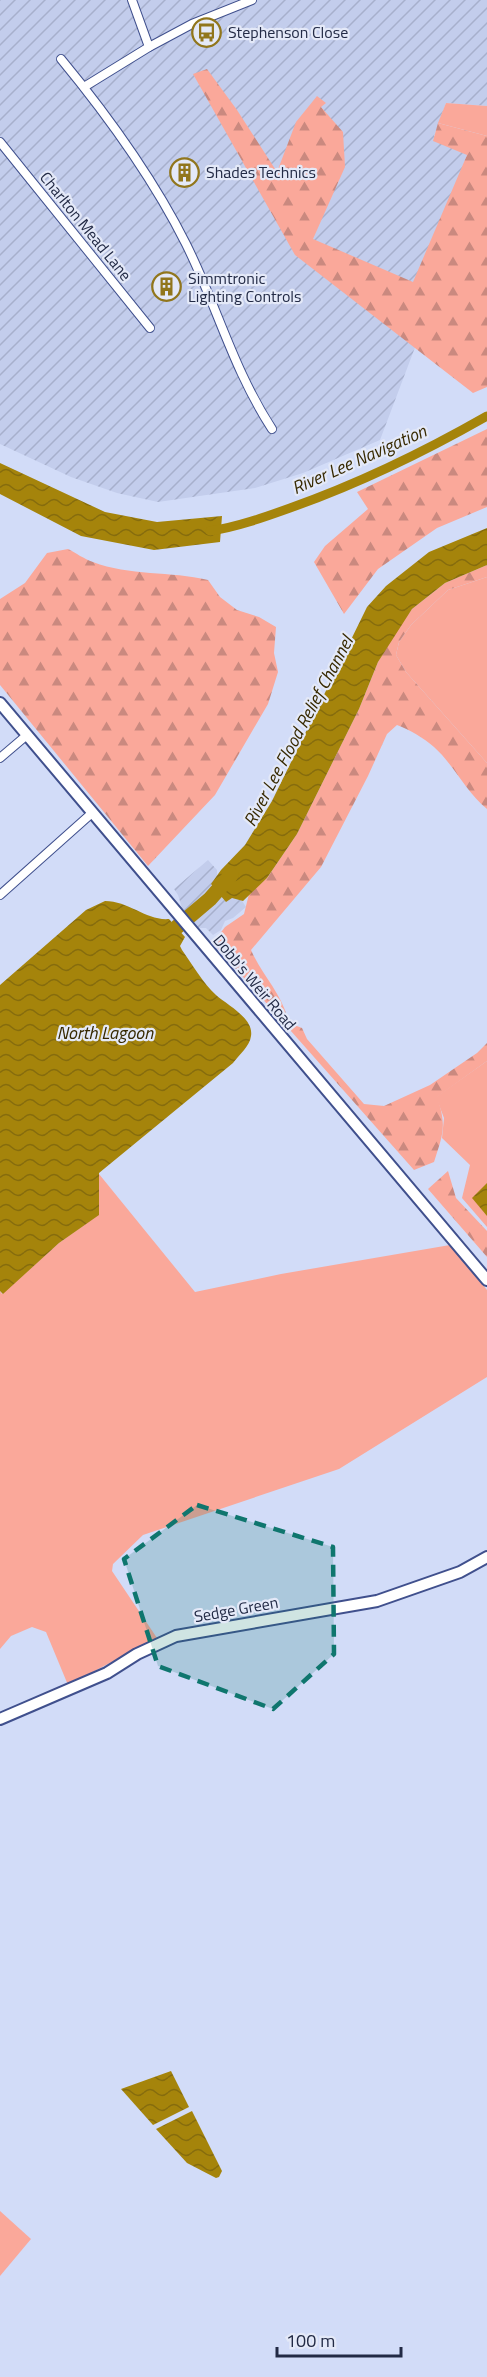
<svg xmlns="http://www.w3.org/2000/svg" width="487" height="2377" viewBox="0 0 487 2377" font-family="'Titillium Web',sans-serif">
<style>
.industrial{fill:url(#industrial-furrows)}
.grass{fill:#faa89a}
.forest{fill:url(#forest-firs)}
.water{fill:url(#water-waves)}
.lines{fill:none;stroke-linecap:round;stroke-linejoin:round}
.canal{stroke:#a5840b;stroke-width:9}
.river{stroke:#a5840b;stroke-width:15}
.street-casing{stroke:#40508d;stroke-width:10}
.secondary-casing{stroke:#40508d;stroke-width:14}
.street{stroke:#fff;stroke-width:8}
.secondary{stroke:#fff;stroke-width:10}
.marked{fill:#0f766e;fill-opacity:0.2;stroke:#0f766e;stroke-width:4.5;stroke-dasharray:12 8;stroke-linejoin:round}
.labels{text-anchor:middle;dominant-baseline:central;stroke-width:4.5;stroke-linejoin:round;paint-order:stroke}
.poi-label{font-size:16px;fill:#222a45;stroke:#e4e9f8;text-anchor:start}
.street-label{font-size:16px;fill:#222a45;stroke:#e4e9f8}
.water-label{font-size:18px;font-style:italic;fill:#372900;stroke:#e4e9f8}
</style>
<defs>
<pattern id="industrial-furrows" width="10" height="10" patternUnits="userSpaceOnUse" patternTransform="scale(1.5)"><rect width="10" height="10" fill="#c3cdec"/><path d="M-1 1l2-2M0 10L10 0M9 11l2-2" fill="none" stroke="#a7b0cc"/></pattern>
<pattern id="forest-firs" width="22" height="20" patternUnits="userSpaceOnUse" patternTransform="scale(1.5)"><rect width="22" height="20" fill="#faa89a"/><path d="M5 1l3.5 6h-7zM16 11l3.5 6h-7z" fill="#ca897f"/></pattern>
<pattern id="water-waves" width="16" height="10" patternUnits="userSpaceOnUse" patternTransform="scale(1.5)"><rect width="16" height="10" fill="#a5840b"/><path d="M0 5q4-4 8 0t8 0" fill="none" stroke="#866c0d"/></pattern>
</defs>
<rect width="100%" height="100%" fill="#d2dcf8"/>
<g class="industrial">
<polygon points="0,0 487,0 487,106 446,103 434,136 487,157 380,440 303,473 255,488 158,502 117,493 71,477 0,444"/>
<polygon points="208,860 217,870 217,877 211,885 221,894 241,899 246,907 233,918 225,921 221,930 213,935 206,928 199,928 182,908 178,895 174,889"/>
</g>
<g class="grass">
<polygon points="446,103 487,106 487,136 438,123"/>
<polygon points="487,577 487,763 406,672 396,655 399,642 411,625 448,590"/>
<polygon points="487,1061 487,1227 462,1198 470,1165 442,1138 444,1118 436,1097"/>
<polygon points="99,1174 195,1292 281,1274 450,1245 487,1290 487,1377 339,1469 143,1535 113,1564 112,1571 157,1638 68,1685 46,1632 32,1627 11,1636 0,1649 0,1291 2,1294 59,1243 98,1215"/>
<polygon points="0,2211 31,2239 0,2276"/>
</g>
<g class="forest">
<polygon points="207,69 237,110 277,172 296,122 317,96 326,103 321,107 343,132 345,167 313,239 413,282 467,155 433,141 438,123 487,136 487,387 473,393 295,255 193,74"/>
<polygon points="487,429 487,507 437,528 378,569 344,614 314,562 325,546 368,509 357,492"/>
<path d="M68,549C76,553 84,559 93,562C129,576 171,571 208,580L220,597L237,610L259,617L276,627L274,653L278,672L268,704L215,795L148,866L0,685V599L25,583L47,553Z"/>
<path d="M487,565V577L448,590L411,625L399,642L396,655L406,672L487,763V809C466,792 454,765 434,747C424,738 410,730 397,725L387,734L368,776L321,867L251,950C263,977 282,993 289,1023L302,1028L307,1039L364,1104L384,1106L430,1085L477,1053L487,1043V1061L437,1097C447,1126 443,1134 434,1162L414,1170L213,943L225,927L244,914L249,894L267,878L297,834L359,709L378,662L396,631L412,609L445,583Z"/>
<polygon points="448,1171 456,1198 487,1231 487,1257 428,1189"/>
</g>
<g class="water">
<polygon points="0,463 105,512 157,522 222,516 220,542 154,550 81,536 0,494"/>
<polygon points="487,528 487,565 445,583 412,609 378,662 359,709 297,834 267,878 243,901 232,898 226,902 220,895 221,892 216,890 211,884 221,870 245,845 272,801 367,607 386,586 429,552"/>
<path d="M105,901C129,901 147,921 169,919L185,937L180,946L182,950C192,964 203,983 216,995C227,1005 254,1018 251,1036C250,1046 239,1055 233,1063L99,1173V1215L59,1243L3,1294L0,1291V985L86,910Z"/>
<polygon points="487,1183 487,1216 472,1198"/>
<polygon points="171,2071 189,2107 153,2125 121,2089"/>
<polygon points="192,2111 222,2171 219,2177 216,2178 187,2163 156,2129"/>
</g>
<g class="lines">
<path class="canal" d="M210,531C237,527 265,517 290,508C358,484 424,452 487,416"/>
<polyline class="river" points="177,927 210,899 231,875"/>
<defs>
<g id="street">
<polyline points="132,0 149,47"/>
<path d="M61,59C108,116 153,178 186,244C217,306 233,369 272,429"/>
<polyline points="84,87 149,47 192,24 252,0"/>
<polyline points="0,142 150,328"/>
<polyline points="0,758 27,735"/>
<polyline points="0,895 92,813"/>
</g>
<g id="secondary">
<polyline points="0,703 487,1280"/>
<polyline points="0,1719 107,1673 137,1654 176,1636 377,1601 460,1572 487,1557"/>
</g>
</defs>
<use href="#street" class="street-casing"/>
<use href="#secondary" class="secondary-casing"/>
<use href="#street" class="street"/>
<use href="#secondary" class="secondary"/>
</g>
<path class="marked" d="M197,1505L333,1547L334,1654L273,1709L158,1666L124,1559Z"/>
<defs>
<symbol id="bus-ring" viewBox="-11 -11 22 22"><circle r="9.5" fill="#e4e9f8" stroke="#91761c" stroke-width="1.5"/><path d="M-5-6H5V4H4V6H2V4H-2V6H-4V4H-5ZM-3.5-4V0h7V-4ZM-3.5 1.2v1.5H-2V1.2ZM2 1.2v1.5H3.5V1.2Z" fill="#91761c"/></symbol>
<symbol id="building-ring" viewBox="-11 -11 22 22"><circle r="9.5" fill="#e4e9f8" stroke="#91761c" stroke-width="1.5"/><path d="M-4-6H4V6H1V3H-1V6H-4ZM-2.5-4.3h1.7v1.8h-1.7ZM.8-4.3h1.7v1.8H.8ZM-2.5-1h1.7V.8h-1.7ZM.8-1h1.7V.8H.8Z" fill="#91761c"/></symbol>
</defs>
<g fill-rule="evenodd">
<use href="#bus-ring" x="190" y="16" width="33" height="33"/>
<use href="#building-ring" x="168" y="156" width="33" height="33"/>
<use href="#building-ring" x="150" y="270" width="33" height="33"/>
</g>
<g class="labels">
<g class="poi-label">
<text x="228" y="32">Stephenson Close</text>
<text x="206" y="172">Shades Technics</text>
<text x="188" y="278">Simmtronic<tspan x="188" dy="18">Lighting Controls</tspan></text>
</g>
<g class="street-label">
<text transform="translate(86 226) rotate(51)">Charlton Mead Lane</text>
<text transform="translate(255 982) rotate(50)">Dobb's Weir Road</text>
<text transform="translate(236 1609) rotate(-10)">Sedge Green</text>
</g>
<g class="water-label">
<text transform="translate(359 459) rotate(-24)">River Lee Navigation</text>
<text transform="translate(298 731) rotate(-62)">River Lee Flood Relief Channel</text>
<text x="105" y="1032">North Lagoon</text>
</g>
</g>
<path d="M277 2347v9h124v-9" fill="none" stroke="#222a45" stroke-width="3"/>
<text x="286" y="2347" font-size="18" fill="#222a45" stroke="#e4e9f8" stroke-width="4.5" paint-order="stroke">100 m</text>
</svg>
